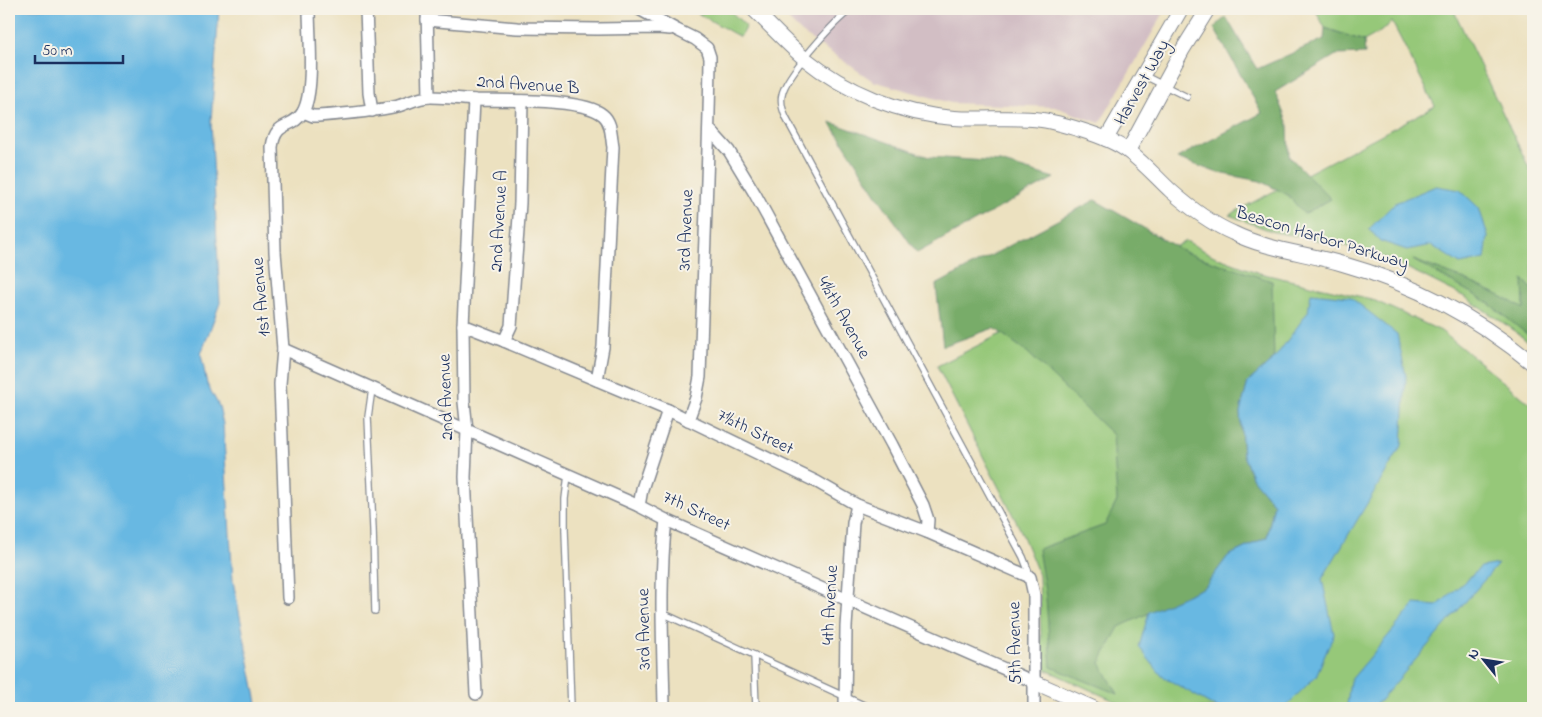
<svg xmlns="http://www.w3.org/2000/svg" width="1542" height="717" viewBox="0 0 1542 717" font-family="'Indie Flower',sans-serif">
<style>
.industrial{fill:#d2bec4}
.green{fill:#96c879;stroke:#587c6c}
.forest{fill:#78ac69;stroke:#4a6e64}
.water{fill:#67b8e2;stroke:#4174a0}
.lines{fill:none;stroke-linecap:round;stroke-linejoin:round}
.service-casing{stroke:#84888f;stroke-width:8}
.minor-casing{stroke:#84888f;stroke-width:14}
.tertiary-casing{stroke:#84888f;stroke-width:16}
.service{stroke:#fff;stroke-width:5.5}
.minor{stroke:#fff;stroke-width:11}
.tertiary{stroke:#fff;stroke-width:14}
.labels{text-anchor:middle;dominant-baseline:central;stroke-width:4;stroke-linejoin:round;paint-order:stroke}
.street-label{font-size:18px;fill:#1b2f5e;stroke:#f7f3e8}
</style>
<rect width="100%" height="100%" fill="#f7f3e8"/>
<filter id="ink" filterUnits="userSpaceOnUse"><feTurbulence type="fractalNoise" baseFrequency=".02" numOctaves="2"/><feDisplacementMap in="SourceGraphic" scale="10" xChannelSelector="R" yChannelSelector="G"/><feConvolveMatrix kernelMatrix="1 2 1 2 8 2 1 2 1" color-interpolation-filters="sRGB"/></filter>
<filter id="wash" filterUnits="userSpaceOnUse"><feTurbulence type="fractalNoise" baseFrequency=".0096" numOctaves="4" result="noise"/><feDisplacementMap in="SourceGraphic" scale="20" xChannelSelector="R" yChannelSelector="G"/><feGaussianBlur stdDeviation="1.12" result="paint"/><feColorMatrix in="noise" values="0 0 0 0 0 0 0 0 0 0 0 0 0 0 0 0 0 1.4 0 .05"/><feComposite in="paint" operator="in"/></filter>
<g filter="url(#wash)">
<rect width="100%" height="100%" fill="#ece1c0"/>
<polygon class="industrial" points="777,9 1166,9 1100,123 1055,107 951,103 873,81 802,33"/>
<g class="green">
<polygon points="690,9 728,9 746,26 740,37"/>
<polygon points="1315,9 1453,9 1533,176 1533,346 1511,328 1463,296 1391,260 1339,244 1274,232 1229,215 1435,106 1392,22 1380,32 1364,41 1325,28"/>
<polygon points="1186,241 1216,257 1259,273 1371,299 1441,331 1533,406 1533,708 1130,708 1042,668 1039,575 1020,529 937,366"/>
</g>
<g class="forest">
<polygon points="1226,17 1257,69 1324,39 1325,28 1364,41 1365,54 1336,55 1275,92 1288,124 1289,156 1331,199 1304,214 1288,195 1260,181 1218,173 1177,158 1262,113 1214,28"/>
<polygon points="830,122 929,157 1000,162 1054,178 917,253 878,197"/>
<polygon points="1095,200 1187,253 1272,281 1274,359 1248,382 1240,412 1243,455 1253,479 1274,504 1267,537 1228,556 1205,587 1119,627 1100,663 1118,694 1051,667 1046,597 1038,549 1105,525 1117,501 1113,435 1027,352 994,328 943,346 936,285"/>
<path d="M1413,260C1451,274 1489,288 1524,309L1523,279L1533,290V339L1487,302Z"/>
</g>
<g class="water">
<polygon points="9,9 219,9 211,121 220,303 201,354 207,384 219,406 223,424 233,581 258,708 9,708"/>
<polygon points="1436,186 1460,190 1479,208 1488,236 1485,259 1460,264 1431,245 1407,250 1380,241 1369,229 1395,203"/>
<polygon points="1311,293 1350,297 1397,334 1406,376 1402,445 1322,579 1334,634 1316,676 1284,708 1217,708 1162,676 1139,647 1149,612 1205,587 1228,556 1267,537 1274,504 1253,479 1243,455 1240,412 1248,382 1274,359 1308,312"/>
<path d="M1498,564L1379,702C1369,708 1358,712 1347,705L1350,681L1415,604L1437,606L1481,567Z"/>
</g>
</g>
<g filter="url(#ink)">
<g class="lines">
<defs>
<g id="service">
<path d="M852,9C835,20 785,76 782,95C780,103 783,111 786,118L1023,557L1030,575"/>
<polyline points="1143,75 1187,97"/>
<polyline points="372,389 368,417 373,529 375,611"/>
<polyline points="568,475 565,499 565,530 571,708"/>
<polyline points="662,613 870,708"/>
<polyline points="754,655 756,708"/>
</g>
<g id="minor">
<polyline points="366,9 369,93 372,111"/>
<polyline points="427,9 429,97"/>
<path d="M639,9L677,30L695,39L707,48L710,57C709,164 703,271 700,377L696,398L688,420"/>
<polyline points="427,20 517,28 598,29 658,28 670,29"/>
<polyline points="474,100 463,325 464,402 467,430 465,477 476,694"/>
<path d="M303,112L313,116H318C345,114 371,112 398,106C408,103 419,97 431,97C446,97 461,99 476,100C504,101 584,98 603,115C612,122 611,137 613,147L603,347L597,380"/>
<polyline points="710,130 729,151 755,194 892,445 923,505 928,520 927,532"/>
<polyline points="463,325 504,341 668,410 817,482 857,505 927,532 1030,577 1034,595 1034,708"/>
<polyline points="504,341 511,326 520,203 522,101"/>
<polyline points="283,349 639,506 666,520 1034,682"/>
<polyline points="639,506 642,489 668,410"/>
<path d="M288,598L280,384L283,349L275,252L272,147C276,119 292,130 303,112C315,90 309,35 309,9"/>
<path d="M664,708C663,646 659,582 666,520"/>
<polyline points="845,708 846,627 853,523 857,505"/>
</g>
<g id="tertiary">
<path d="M753,9C770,25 786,43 804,58C846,92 900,114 954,118C983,120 1013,116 1042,120C1055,122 1068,126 1081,130C1097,135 1115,141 1129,152C1144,163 1157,178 1171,191C1189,207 1210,223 1233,233C1267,250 1307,253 1343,264C1414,284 1477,317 1533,364"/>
<polyline points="1106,139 1181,9"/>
<polyline points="1128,151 1183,49 1208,9"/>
<polyline points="1034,682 1093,708"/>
</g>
</defs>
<use href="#service" class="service-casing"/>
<use href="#minor" class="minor-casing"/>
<use href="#tertiary" class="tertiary-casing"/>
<use href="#service" class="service"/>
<use href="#minor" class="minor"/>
<use href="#tertiary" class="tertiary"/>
</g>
</g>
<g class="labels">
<g class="street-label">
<text transform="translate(1143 83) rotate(-61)">Harvest Way</text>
<text transform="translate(528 86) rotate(4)">2nd Avenue B</text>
<text transform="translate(500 221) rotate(-87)">2nd Avenue A</text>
<text transform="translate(687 230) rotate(-88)">3rd Avenue</text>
<text transform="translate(1322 239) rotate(17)">Beacon Harbor Parkway</text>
<text transform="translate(262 297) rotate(-95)">1st Avenue</text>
<text transform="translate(843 318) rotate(61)">4½th Avenue</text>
<text transform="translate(447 397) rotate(-92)">2nd Avenue</text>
<text transform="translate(755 433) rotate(26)">7½th Street</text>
<text transform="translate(696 512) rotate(25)">7th Street</text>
<text transform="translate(831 605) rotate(-87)">4th Avenue</text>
<text transform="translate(645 629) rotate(-91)">3rd Avenue</text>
<text transform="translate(1016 643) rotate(-91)">5th Avenue</text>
</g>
</g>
<rect width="1542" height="717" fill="none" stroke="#f7f3e8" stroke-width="30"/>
<g transform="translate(1484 660) rotate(300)" stroke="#f7f3e8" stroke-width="4" paint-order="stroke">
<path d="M0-4L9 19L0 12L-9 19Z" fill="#1b2f5e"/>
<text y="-8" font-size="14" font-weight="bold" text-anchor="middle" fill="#1b2f5e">N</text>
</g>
<path d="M35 55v8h88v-8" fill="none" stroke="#1b2f5e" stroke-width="2.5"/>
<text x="42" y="55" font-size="15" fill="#1b2f5e" stroke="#f7f3e8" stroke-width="4" paint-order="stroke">50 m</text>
</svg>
